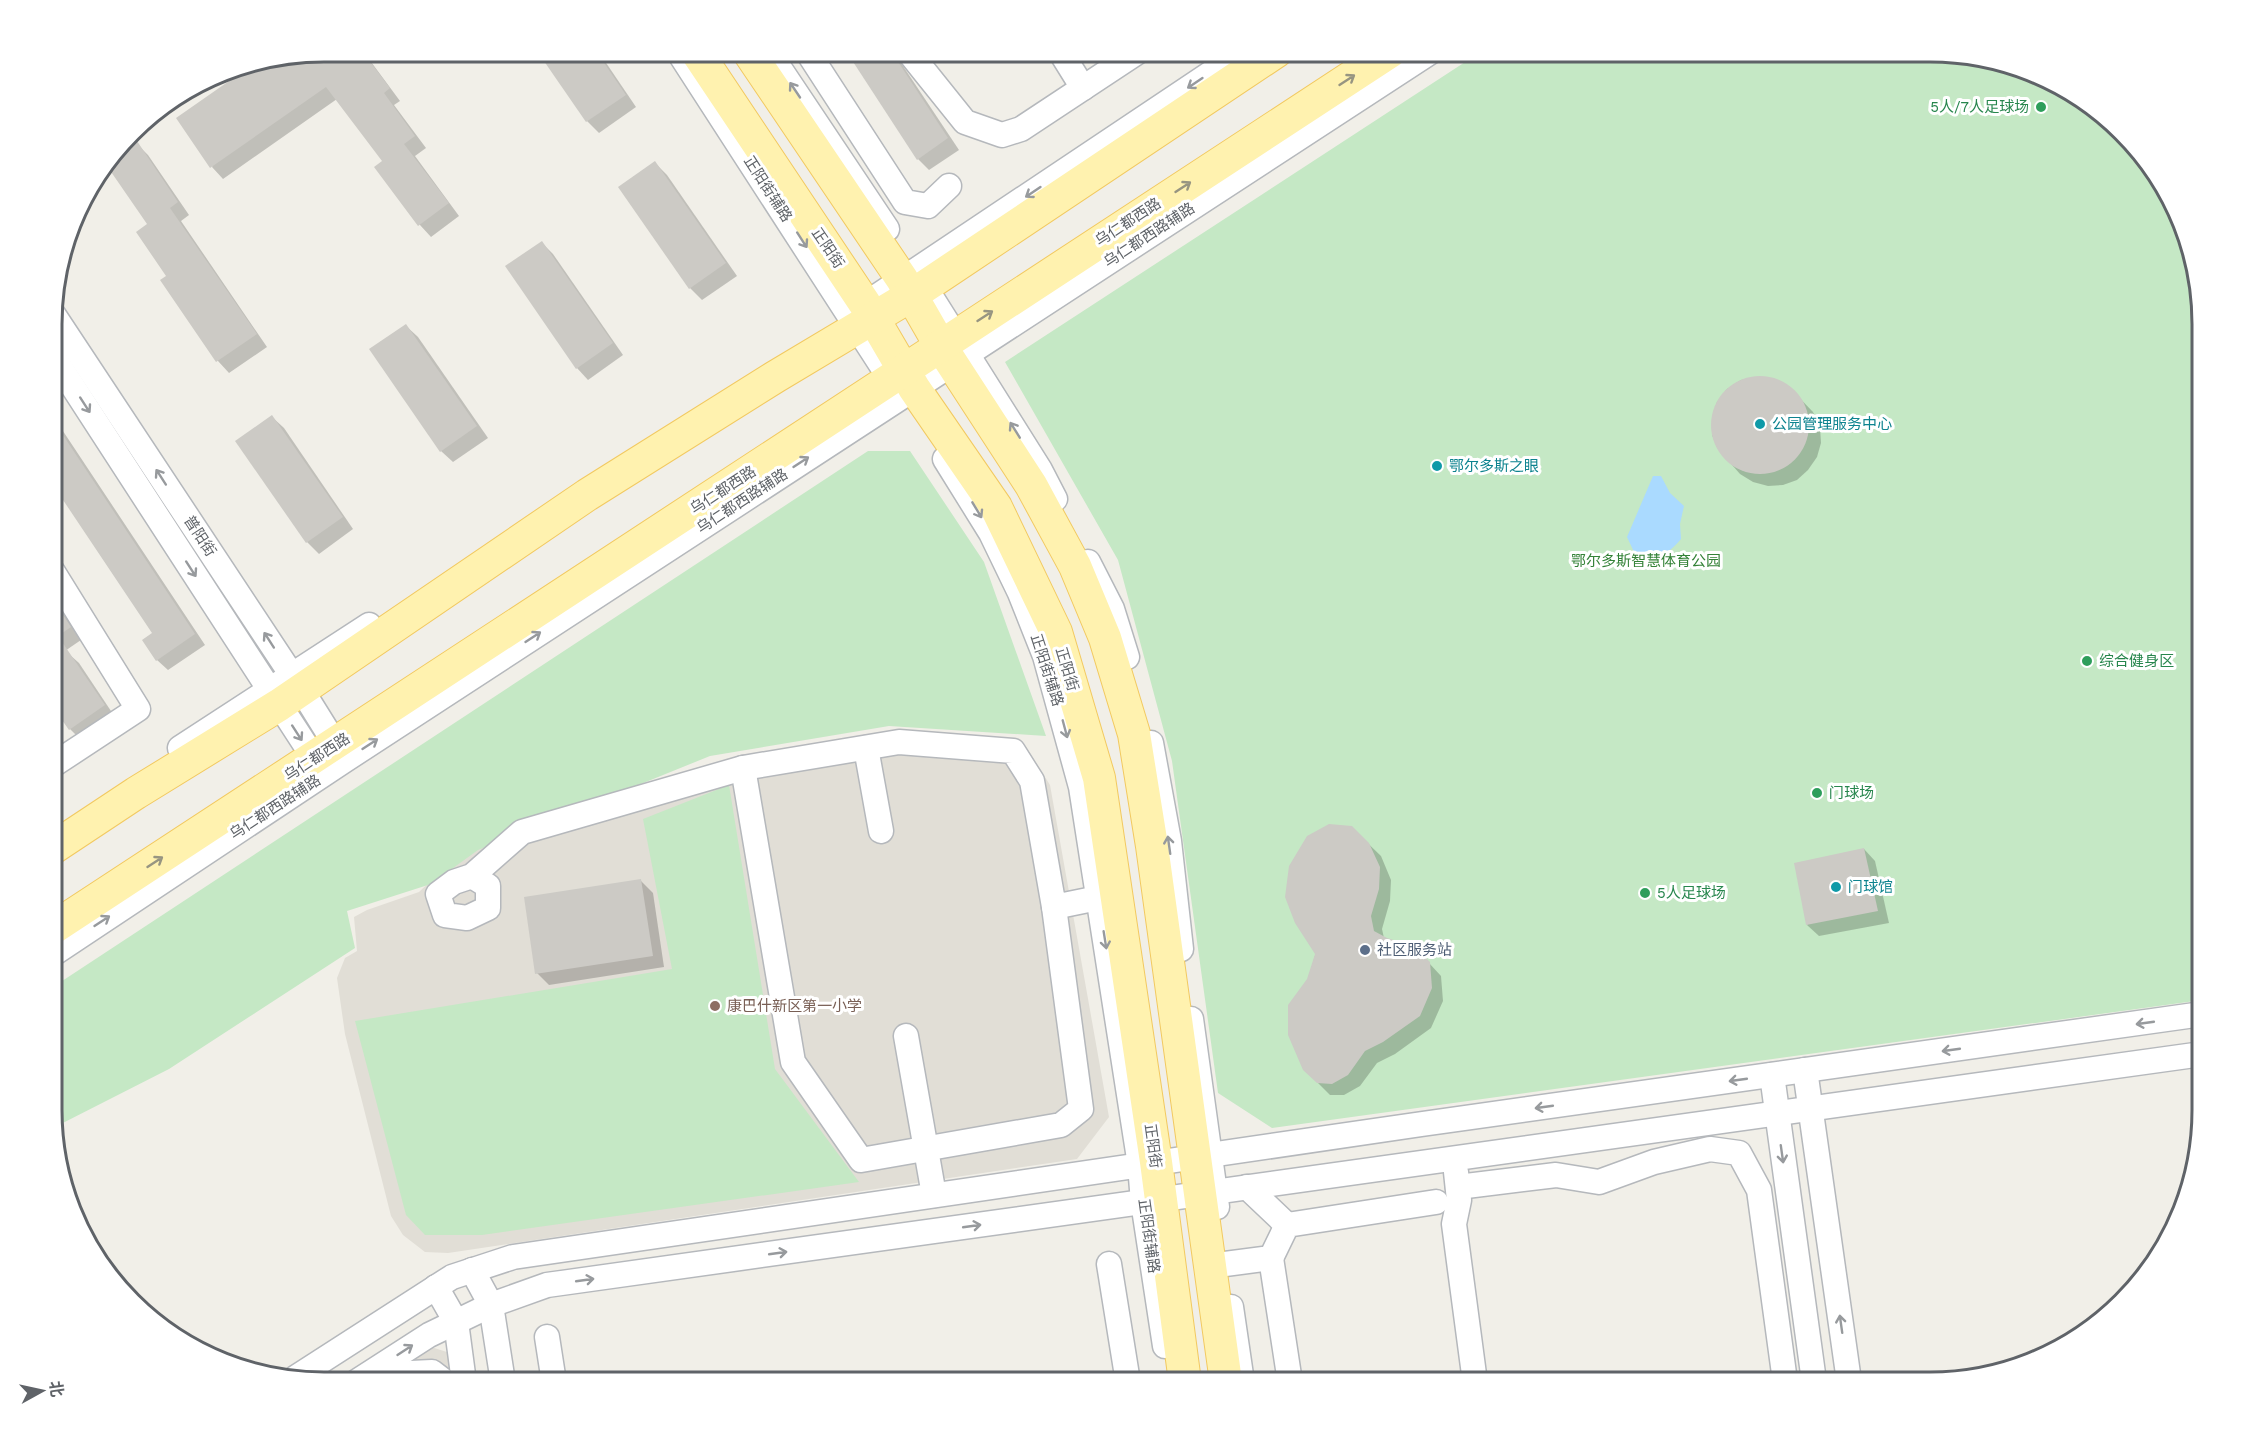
<svg xmlns="http://www.w3.org/2000/svg" width="2254" height="1433" viewBox="0 0 2254 1433" font-family="'Work Sans','Noto Sans SC',sans-serif">
<style>
.education{fill:#e1ded6}
.green{fill:#c5e8c5}
.water{fill:#aadaff}
.shadow{fill:#0003}
.building{fill:#cccac5}
.lines{fill:none;stroke-linecap:round;stroke-linejoin:round}
.minor-casing{stroke:#b5b8bc;stroke-width:27}
.major-casing{stroke:#f2c960;stroke-width:34}
.minor{stroke:#fff;stroke-width:24}
.major{stroke:#fff2af;stroke-width:32}
.oneway{stroke:#979581}
.oneway2{stroke:#979a9d}
.leisure-dot{fill:#2e9e5b;stroke:#fff;stroke-width:2}
.culture-dot{fill:#0f9aa8;stroke:#fff;stroke-width:2}
.service-dot{fill:#5c6f8a;stroke:#fff;stroke-width:2}
.education-dot{fill:#8d6e63;stroke:#fff;stroke-width:2}
.labels{text-anchor:middle;dominant-baseline:central;stroke-width:6;stroke-linejoin:round;paint-order:stroke}
.leisure-label{font-size:15px;fill:#27864d;stroke:#fff;text-anchor:start}
.street-label{font-size:15px;fill:#5f6368;stroke:#fff}
.culture-label{font-size:15px;fill:#0d838f;stroke:#fff;text-anchor:start}
.park-label{font-size:15px;fill:#348238;stroke:#fff}
.service-label{font-size:15px;fill:#4e5e75;stroke:#fff;text-anchor:start}
.education-label{font-size:15px;fill:#785e54;stroke:#fff;text-anchor:start}
.rim{fill:none;stroke:#5f6368;stroke-width:3}
</style>
<rect width="100%" height="100%" fill="#f1efe8"/>
<g class="education">
<polygon points="893,733 1026,747 1050,785 1109,1117 1077,1159 448,1253 425,1252 403,1235 391,1216 345,1034 337,978 345,958 357,951 354,917 367,910 419,892 440,872 495,837"/>
<polygon points="428,1346 450,1353 455,1382 373,1382"/>
</g>
<g class="green">
<polygon points="1482,51 1931,51 2018,65 2082,97 2167,188 2202,306 2202,1000 1272,1128 1218,1093 1172,761 1118,560 1005,362"/>
<polygon points="868,451 910,451 984,562 1046,736 889,726 710,756 478,850 431,884 347,911 355,948 169,1069 53,1128 53,987"/>
<polygon points="729,785 775,1069 859,1182 482,1235 425,1235 406,1215 355,1021 672,969 643,819"/>
</g>
<path class="water" d="M1653,476H1661L1670,493L1684,506L1680,524L1681,539C1665,558 1656,559 1634,552L1627,537Z"/>
<g class="shadow">
<polygon points="324,51 363,51 400,101 394,105 426,148 415,156 459,216 431,237 420,225 377,167 385,161 337,99 223,179 212,167 254,65"/>
<polygon points="538,51 598,51 636,107 599,133 587,121"/>
<polygon points="847,51 893,51 959,150 929,170 918,159"/>
<polygon points="1095,51 1111,51 1101,58"/>
<polygon points="136,143 148,155 189,215 181,221 267,347 229,373 218,361 163,281 168,276 149,225"/>
<polygon points="655,163 667,175 737,276 702,300 690,288 620,187"/>
<polygon points="542,243 553,254 623,355 588,380 577,368"/>
<polygon points="406,326 418,337 488,438 453,462 441,451"/>
<polygon points="1758,377 1774,379 1789,387 1813,412 1820,427 1821,443 1817,457 1808,470 1797,480 1783,485 1768,486 1753,482 1740,474 1718,449 1712,435 1712,418 1717,402 1727,389 1741,380"/>
<polygon points="53,416 205,645 168,670 157,660 154,634 53,483"/>
<polygon points="272,417 284,428 353,529 319,554 307,542"/>
<polygon points="53,598 81,640 62,653 53,644"/>
<polygon points="70,655 79,663 113,714 79,738 70,729"/>
<polygon points="1352,828 1381,856 1391,880 1390,901 1382,929 1384,938 1429,963 1441,976 1443,1001 1431,1028 1395,1054 1377,1063 1360,1086 1344,1095 1330,1095 1304,1069 1308,980"/>
<polygon points="1864,849 1875,861 1889,923 1819,936 1807,925"/>
<polygon points="641,881 653,893 664,967 549,985 537,973"/>
</g>
<g class="building">
<polygon points="324,51 362,51 390,88 384,93 415,136 404,144 449,203 418,226 374,167 382,161 326,87 210,168 176,118 252,65"/>
<polygon points="537,51 596,51 626,95 586,122"/>
<polygon points="846,51 891,51 948,138 917,160"/>
<polygon points="137,141 178,202 170,208 257,334 216,362 160,280 166,276 136,232 147,224 107,166 115,156"/>
<polygon points="655,161 726,263 689,289 618,187"/>
<polygon points="542,241 613,343 576,369 505,266"/>
<polygon points="406,324 477,426 440,452 369,349"/>
<circle cx="1760" cy="425" r="49"/>
<polygon points="272,415 343,517 306,543 235,441"/>
<polygon points="53,420 195,634 156,661 142,640 152,633 53,485"/>
<polygon points="53,600 71,627 58,636 105,705 69,730 53,707"/>
<polygon points="1329,824 1352,826 1369,843 1380,867 1379,889 1371,916 1374,931 1387,938 1413,946 1430,962 1432,988 1420,1016 1383,1042 1365,1051 1348,1075 1332,1084 1317,1083 1303,1070 1288,1035 1288,1005 1307,979 1315,954 1295,923 1285,897 1289,866 1307,836"/>
<polygon points="1864,848 1878,911 1806,925 1794,863"/>
<polygon points="641,879 653,956 535,974 524,897"/>
</g>
<g class="lines">
<defs>
<g id="minor">
<polyline points="678,51 900,394"/>
<polyline points="768,51 887,229"/>
<polyline points="807,51 905,202 928,206 949,186"/>
<polyline points="908,51 965,122 1002,135 1021,129 1139,51"/>
<polyline points="1060,51 1083,88"/>
<polyline points="916,273 1040,470 1055,499"/>
<polyline points="852,313 1244,51"/>
<polyline points="53,314 301,689 344,758"/>
<polyline points="53,356 323,772"/>
<polyline points="945,459 991,533 1020,593 1045,656 1081,787 1140,1165 1143,1202 1165,1346"/>
<polyline points="1088,562 1112,609 1127,657"/>
<polyline points="53,572 138,709 53,765"/>
<polyline points="1151,743 1169,841 1181,949"/>
<polyline points="180,748 369,625"/>
<polyline points="866,748 881,831"/>
<polyline points="743,768 793,1062 861,1160 1061,1125 1081,1109 1054,907"/>
<polyline points="472,876 488,886 488,908 467,918 445,915 438,894 454,882 472,876 522,832 743,768 899,742 1013,751 1032,781 1054,907 1098,898"/>
<polyline points="53,954 345,760 1432,51"/>
<polyline points="1191,1019 1217,1207"/>
<polyline points="906,1036 934,1195"/>
<polyline points="1805,1070 1849,1381"/>
<polyline points="1772,1075 1814,1381"/>
<polyline points="1456,1172 1459,1200 1454,1224 1475,1382"/>
<polyline points="1247,1187 1287,1225"/>
<polyline points="1458,1187 1556,1175 1599,1182 1654,1162 1710,1149 1739,1153 1759,1190 1785,1381"/>
<polyline points="1271,1258 1290,1382"/>
<polyline points="1109,1264 1128,1382"/>
<polyline points="1225,1264 1271,1258 1287,1225 1436,1202"/>
<polyline points="472,1270 491,1305 503,1382"/>
<polyline points="436,1287 456,1322 464,1382"/>
<polyline points="1231,1307 1242,1382"/>
<polyline points="547,1337 554,1382"/>
<polyline points="295,1378 452,1277 513,1257 1422,1124 2202,1014"/>
<polyline points="356,1382 429,1335 491,1305 547,1285 2202,1054"/>
<polyline points="397,1382 411,1373 432,1372 445,1382"/>
</g>
<g id="major">
<polyline points="696,51 865,304 914,388 996,507 1056,632 1099,778 1156,1162 1185,1382"/>
<polyline points="748,51 902,279 940,345 1031,485 1075,566 1105,638 1134,734 1152,846 1226,1382"/>
<polyline points="53,848 136,793 279,705 587,495 775,377 912,295 1277,51"/>
<polyline points="53,928 1391,51"/>
</g>
</defs>
<use href="#minor" class="minor-casing"/>
<use href="#major" class="major-casing"/>
<use href="#minor" class="minor"/>
<use href="#major" class="major"/>
</g>
<defs><path id="oneway-shaft" d="M-6 0H5M1.5-3L5.5 0L1.5 3" fill="none" stroke-width="1.6" stroke-linecap="round" stroke-linejoin="round" transform="scale(1.5)"/></defs>
<g class="oneway">
<use href="#oneway-shaft" transform="translate(1347 80) rotate(-33)"/>
<use href="#oneway-shaft" transform="translate(1183 187) rotate(-33)"/>
<use href="#oneway-shaft" transform="translate(985 316) rotate(-33)"/>
<use href="#oneway-shaft" transform="translate(155 862) rotate(-33)"/>
</g>
<g class="oneway2">
<use href="#oneway-shaft" transform="translate(1195 83) rotate(146)"/>
<use href="#oneway-shaft" transform="translate(795 90) rotate(-124)"/>
<use href="#oneway-shaft" transform="translate(1033 192) rotate(146)"/>
<use href="#oneway-shaft" transform="translate(802 240) rotate(57)"/>
<use href="#oneway-shaft" transform="translate(85 405) rotate(57)"/>
<use href="#oneway-shaft" transform="translate(1015 430) rotate(-122)"/>
<use href="#oneway-shaft" transform="translate(801 462) rotate(-33)"/>
<use href="#oneway-shaft" transform="translate(161 477) rotate(-123)"/>
<use href="#oneway-shaft" transform="translate(977 510) rotate(59)"/>
<use href="#oneway-shaft" transform="translate(191 569) rotate(57)"/>
<use href="#oneway-shaft" transform="translate(533 637) rotate(-33)"/>
<use href="#oneway-shaft" transform="translate(269 640) rotate(-123)"/>
<use href="#oneway-shaft" transform="translate(1065 729) rotate(75)"/>
<use href="#oneway-shaft" transform="translate(297 733) rotate(57)"/>
<use href="#oneway-shaft" transform="translate(370 744) rotate(-33)"/>
<use href="#oneway-shaft" transform="translate(1169 845) rotate(-98)"/>
<use href="#oneway-shaft" transform="translate(102 921) rotate(-33)"/>
<use href="#oneway-shaft" transform="translate(1105 940) rotate(81)"/>
<use href="#oneway-shaft" transform="translate(2145 1023) rotate(172)"/>
<use href="#oneway-shaft" transform="translate(1951 1050) rotate(172)"/>
<use href="#oneway-shaft" transform="translate(1738 1080) rotate(172)"/>
<use href="#oneway-shaft" transform="translate(1544 1107) rotate(172)"/>
<use href="#oneway-shaft" transform="translate(1782 1154) rotate(82)"/>
<use href="#oneway-shaft" transform="translate(972 1226) rotate(-8)"/>
<use href="#oneway-shaft" transform="translate(778 1253) rotate(-8)"/>
<use href="#oneway-shaft" transform="translate(585 1280) rotate(-8)"/>
<use href="#oneway-shaft" transform="translate(1841 1324) rotate(-98)"/>
<use href="#oneway-shaft" transform="translate(405 1350) rotate(-33)"/>
</g>
<g class="leisure-dot">
<circle cx="2041" cy="107" r="6"/>
<circle cx="2087" cy="661" r="6"/>
<circle cx="1817" cy="793" r="6"/>
<circle cx="1645" cy="893" r="6"/>
</g>
<g class="culture-dot">
<circle cx="1760" cy="424" r="6"/>
<circle cx="1437" cy="466" r="6"/>
<circle cx="1836" cy="887" r="6"/>
</g>
<circle class="service-dot" cx="1365" cy="950" r="6"/>
<circle class="education-dot" cx="715" cy="1006" r="6"/>
<g class="labels">
<g class="leisure-label">
<text x="2029" y="107" text-anchor="end">5人/7人足球场</text>
<text x="2099" y="661">综合健身区</text>
<text x="1829" y="793">门球场</text>
<text x="1657" y="893">5人足球场</text>
</g>
<g class="street-label">
<text transform="translate(768 189) rotate(57)">正阳街辅路</text>
<text transform="translate(1128 222) rotate(-33)">乌仁都西路</text>
<text transform="translate(1149 235) rotate(-33)">乌仁都西路辅路</text>
<text transform="translate(828 248) rotate(56)">正阳街</text>
<text transform="translate(723 490) rotate(-33)">乌仁都西路</text>
<text transform="translate(742 501) rotate(-33)">乌仁都西路辅路</text>
<text transform="translate(200 536) rotate(57)">普阳街</text>
<text transform="translate(1067 669) rotate(73)">正阳街</text>
<text transform="translate(1047 670) rotate(72)">正阳街辅路</text>
<text transform="translate(317 757) rotate(-33)">乌仁都西路</text>
<text transform="translate(275 807) rotate(-33)">乌仁都西路辅路</text>
<text transform="translate(1153 1146) rotate(82)">正阳街</text>
<text transform="translate(1149 1236) rotate(82)">正阳街辅路</text>
</g>
<g class="culture-label">
<text x="1772" y="424">公园管理服务中心</text>
<text x="1449" y="466">鄂尔多斯之眼</text>
<text x="1848" y="887">门球馆</text>
</g>
<g class="park-label">
<text x="1646" y="561">鄂尔多斯智慧体育公园</text>
</g>
<g class="service-label">
<text x="1377" y="950">社区服务站</text>
</g>
<g class="education-label">
<text x="727" y="1006">康巴什新区第一小学</text>
</g>
</g>
<path d="M0 0H2254V1433H0ZM324 62H1930A262 262 0 0 1 2192 324V1110A262 262 0 0 1 1930 1372H324A262 262 0 0 1 62 1110V324A262 262 0 0 1 324 62Z" fill="#fff" fill-rule="evenodd"/>
<path class="rim" d="M324 62H1930A262 262 0 0 1 2192 324V1110A262 262 0 0 1 1930 1372H324A262 262 0 0 1 62 1110V324A262 262 0 0 1 324 62Z"/>
<g transform="translate(42 1391) rotate(82)" stroke="#ffffff" stroke-width="4.5" paint-order="stroke">
<path d="M0-4.5L10 22L0 15L-10 22Z" fill="#5f6368"/>
<text y="-9" font-size="16" font-weight="bold" text-anchor="middle" fill="#5f6368">北</text>
</g>
</svg>
